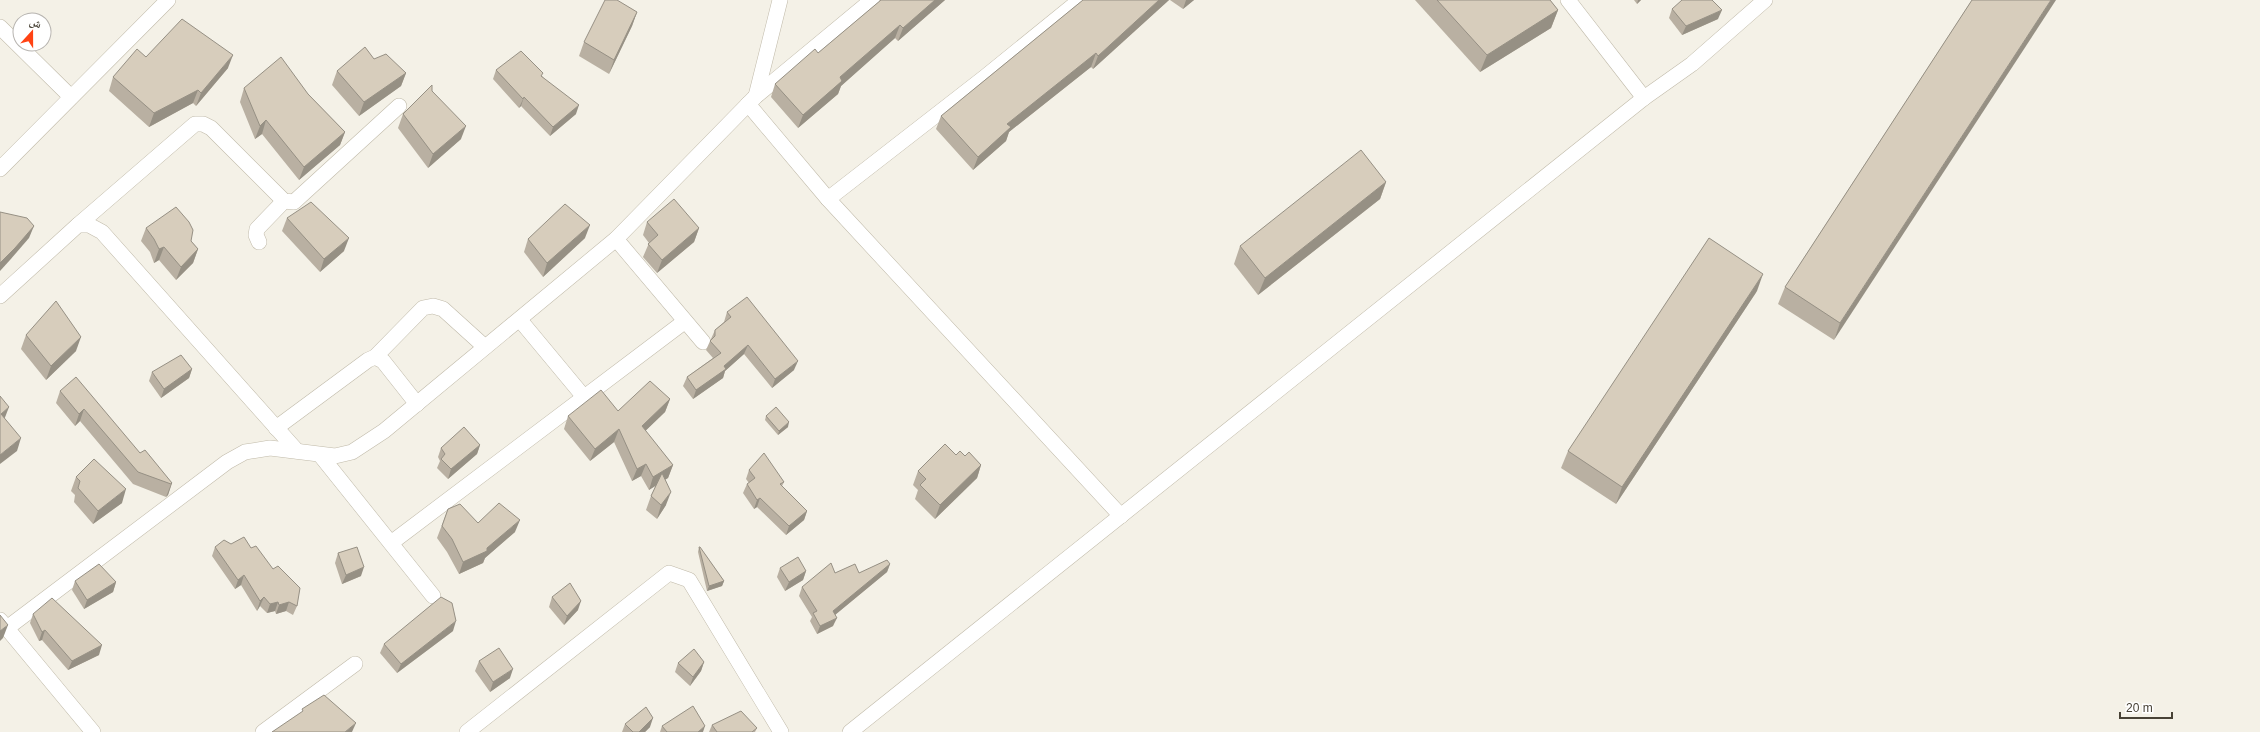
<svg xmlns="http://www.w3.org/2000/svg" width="2260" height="732" viewBox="0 0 2260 732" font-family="Arial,'Noto Naskh Arabic',sans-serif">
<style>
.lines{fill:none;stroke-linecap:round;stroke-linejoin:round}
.street-casing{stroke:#c0baa9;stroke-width:16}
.street{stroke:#fff;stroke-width:15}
.wall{fill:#b9b0a2}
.shaded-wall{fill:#969084}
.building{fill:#d7cdbc;stroke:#969084}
</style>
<rect width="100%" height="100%" fill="#f4f1e7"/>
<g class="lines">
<defs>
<g id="street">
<polyline points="1568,0 1644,98"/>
<polyline points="0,27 71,97"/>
<polyline points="756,96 780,0"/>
<polyline points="748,104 828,199 1121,516"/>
<polyline points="0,169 168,0"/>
<polyline points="828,199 985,77 1080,0"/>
<polyline points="78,225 195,124 203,124 211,128 284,201 294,202 399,106"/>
<polyline points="616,239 703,342"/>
<polyline points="259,242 256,235 257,229 284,201"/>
<polyline points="0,296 78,225 89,225 102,232 297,451"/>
<polyline points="520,320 584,397"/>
<polyline points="375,357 423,308 433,306 443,309 485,347"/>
<polyline points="276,428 368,360 375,357 383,361 417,404"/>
<polyline points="321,456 433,596"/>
<polyline points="391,543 684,322"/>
<polyline points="0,620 93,732"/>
<polyline points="7,628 227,462 245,452 270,448 335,456 352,452 384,431 616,239 756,96 872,0"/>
<polyline points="263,732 355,664"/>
<polyline points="467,732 669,573 689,580 781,732"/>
<polyline points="850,732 1644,98 1692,64 1765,0"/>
</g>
</defs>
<use href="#street" class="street-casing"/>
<use href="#street" class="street"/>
</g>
<g class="wall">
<polygon points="881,0 945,0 898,41 895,38 841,86 838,94 798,128 771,97 775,84 818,53"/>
<polygon points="1083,0 1169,0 1093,69 1091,67 1009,132 1006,141 973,170 936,129 941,116"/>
<polygon points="1170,0 1194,0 1183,9"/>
<polygon points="1415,0 1550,0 1558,10 1551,28 1480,72"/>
<polygon points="1634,0 1641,0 1637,4"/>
<polygon points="1972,0 1834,340 1778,304 1785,287"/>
<polygon points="1672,9 1718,19 1682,35 1669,18"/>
<polygon points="637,12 632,26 609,74 579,56 584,42"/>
<polygon points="146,57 228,68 196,106 193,103 149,127 109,91 113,77"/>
<polygon points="374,59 406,73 401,86 359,116 332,85 337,71"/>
<polygon points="496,70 542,76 576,114 550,136 521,106 519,108 493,79"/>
<polygon points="244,88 308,94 345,132 340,145 299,180 262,134 255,139 240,102"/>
<polygon points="432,91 461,139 428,168 398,128 403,114"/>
<polygon points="1386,182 1380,199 1258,295 1234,264 1240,246"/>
<polygon points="287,218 344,251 320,272 282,231"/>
<polygon points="647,222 699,228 694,242 657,273 643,257 649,243 643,235"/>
<polygon points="146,228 191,241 198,249 193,263 176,280 159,260 154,263 150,252 141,241"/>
<polygon points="585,238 543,277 524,252 528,239"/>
<polygon points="1757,291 1616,504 1561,468 1568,451"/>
<polygon points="727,312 794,370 772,388 744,354 725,371 723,378 693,399 683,386 687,377 713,358 706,350 715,330 724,322"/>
<polygon points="26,335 76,351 46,380 21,349"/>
<polygon points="192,369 189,378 161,398 149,381 152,372"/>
<polygon points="60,391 140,453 172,483 168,495 166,497 133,484 80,421 75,426 56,403"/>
<polygon points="670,399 665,412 645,431 673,465 668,478 665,479 666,505 657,519 646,510 651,496 656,485 649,490 641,476 632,481 614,442 590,461 564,429 568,416 618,411"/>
<polygon points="766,416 788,427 778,435 765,420"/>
<polygon points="480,445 477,454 448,479 437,468 440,461 438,457 441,448"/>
<polygon points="956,455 981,465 977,478 935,519 915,499 918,490 913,485 918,471"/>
<polygon points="749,470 784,482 782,486 807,511 804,520 786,535 757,507 754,509 743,493 747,484 749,483 746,479"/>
<polygon points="76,477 122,503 93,524 74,502 75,495 71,491"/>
<polygon points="448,509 478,523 515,532 485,558 483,563 459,574 447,552 437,538"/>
<polygon points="231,544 251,548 297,606 293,615 286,611 276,614 275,611 267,613 260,606 257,611 241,585 235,589 212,556 215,547"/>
<polygon points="699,547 724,581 722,586 707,591 698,552"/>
<polygon points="338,553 361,576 342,584 335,563"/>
<polygon points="890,564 887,572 835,615 833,626 817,634 810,621 812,617 799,596 802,587 835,573 859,573"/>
<polygon points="780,568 806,571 803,580 785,591 777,577"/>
<polygon points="75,581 116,582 113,592 84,609 72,590"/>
<polygon points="552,597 578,610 564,625 549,607"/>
<polygon points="33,614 99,655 68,670 42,640 39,641 30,623"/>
<polygon points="453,631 397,673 380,653 384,644"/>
<polygon points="479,661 510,678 490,692 475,671"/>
<polygon points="704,662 701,671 690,686 675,672 678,663"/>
<polygon points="625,724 650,727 645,732 622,732"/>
<polygon points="712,725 757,728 755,732 709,732"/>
<polygon points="662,726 703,732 660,732"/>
</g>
<g class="shaded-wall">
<polygon points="935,0 945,0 898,41 903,28"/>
<polygon points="1159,0 1169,0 1093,69 1098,56"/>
<polygon points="1186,0 1194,0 1183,9"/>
<polygon points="1638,0 1641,0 1637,4"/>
<polygon points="2051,0 2056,0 1834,340 1840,323"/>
<polygon points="1558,10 1551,28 1480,72 1487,55"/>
<polygon points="1722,10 1718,19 1682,35 1686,26"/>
<polygon points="637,12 632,26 609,74 614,60"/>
<polygon points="900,25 895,38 841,86 838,94 798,128 803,115 840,77"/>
<polygon points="1096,53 1091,67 1009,132 1006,141 973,170 978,157 1007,124"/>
<polygon points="233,55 228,68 196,106 201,93"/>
<polygon points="406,73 401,86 359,116 364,102"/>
<polygon points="198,90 193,103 149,127 154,113"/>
<polygon points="524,97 521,106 519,108 523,99"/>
<polygon points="579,105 576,114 550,136 553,127"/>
<polygon points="266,120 262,134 255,139 260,126"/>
<polygon points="466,126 461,139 428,168 433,154"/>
<polygon points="345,132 340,145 299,180 304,167"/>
<polygon points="1386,182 1380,199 1258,295 1265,278"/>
<polygon points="590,225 585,238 543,277 547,263"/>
<polygon points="34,226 29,238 10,260 0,271 0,263"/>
<polygon points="699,228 694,242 657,273 662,260"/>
<polygon points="349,238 344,251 320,272 324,259"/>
<polygon points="164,247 159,260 154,263 159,249"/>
<polygon points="198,249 193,263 176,280 181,267"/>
<polygon points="1763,274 1757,291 1616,504 1622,487"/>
<polygon points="81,337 76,351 46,380 51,366"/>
<polygon points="748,345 744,354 725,371 723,378 693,399 696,390"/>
<polygon points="798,361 794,370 772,388 775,379"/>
<polygon points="192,369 189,378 161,398 164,389"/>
<polygon points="670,399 665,412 637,439 642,426"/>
<polygon points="9,407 4,420 1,414"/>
<polygon points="84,409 80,421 75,426 79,414"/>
<polygon points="789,422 788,427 778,435 779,431"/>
<polygon points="619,429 614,442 590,461 595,449"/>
<polygon points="21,438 17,451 0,464 0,455"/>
<polygon points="480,445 477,454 448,479 451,469"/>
<polygon points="646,464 641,476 632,481 637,469"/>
<polygon points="673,465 668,478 649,490 653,477"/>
<polygon points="981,465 977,478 935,519 940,505"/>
<polygon points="172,483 168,495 166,497 171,484"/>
<polygon points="126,489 122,503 93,524 98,511"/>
<polygon points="671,492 666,505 657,519 661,505"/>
<polygon points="760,498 757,507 754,509 757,500"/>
<polygon points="807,511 804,520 786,535 789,526"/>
<polygon points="520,520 515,532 485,558 483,563 459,574 463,562 487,548"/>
<polygon points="890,564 887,572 830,619 833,611"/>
<polygon points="364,567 361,576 342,584 346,575"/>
<polygon points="806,571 803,580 785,591 789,582"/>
<polygon points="244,575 241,585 235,589 238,580"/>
<polygon points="724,581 722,586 707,591 709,586"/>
<polygon points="116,582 113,592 84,609 87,600"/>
<polygon points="264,597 260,606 257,611 260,601"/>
<polygon points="581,601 578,610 564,625 567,616"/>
<polygon points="278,602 275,611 267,613 270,604"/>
<polygon points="289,602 286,611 276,614 279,605"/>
<polygon points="837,618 833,626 817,634 820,626"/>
<polygon points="456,621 453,631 397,673 401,664"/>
<polygon points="8,625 3,638 0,641 0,631"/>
<polygon points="45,630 42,640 39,641 42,632"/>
<polygon points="102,645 99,655 68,670 72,661"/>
<polygon points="704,662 701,671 690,686 693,677"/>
<polygon points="513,669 510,678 490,692 493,682"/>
<polygon points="653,718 650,727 645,732 639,732"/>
<polygon points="356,723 352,732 345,732"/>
<polygon points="705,726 703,732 698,732"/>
</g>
<g class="building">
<polygon points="605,0 617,0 637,12 614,60 584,42"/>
<polygon points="881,0 935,0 903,28 900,25 840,77 842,81 803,115 775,84 815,49 818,53"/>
<polygon points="1083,0 1159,0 1098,56 1096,53 1007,124 1011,127 978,157 941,116"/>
<polygon points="1437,0 1550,0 1558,10 1487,55"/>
<polygon points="1682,0 1712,0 1722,10 1686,26 1672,9"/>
<polygon points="1972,0 2051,0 1840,323 1785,287"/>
<polygon points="182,19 233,55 201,93 198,90 154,113 113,77 137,49 146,57"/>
<polygon points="365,47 374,59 386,54 406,73 364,102 337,71"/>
<polygon points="521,51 543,73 541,76 579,105 553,127 524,97 523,99 496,70"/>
<polygon points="281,57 308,94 345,132 304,167 266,120 260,126 244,88"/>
<polygon points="432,85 432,91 466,126 433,154 403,114"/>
<polygon points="1361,150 1386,182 1265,278 1240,246"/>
<polygon points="674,199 699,228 662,260 648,244 658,235 647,222"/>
<polygon points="311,202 349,238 324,259 287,218"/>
<polygon points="565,204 590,225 547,263 528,239"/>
<polygon points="176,207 189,222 193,230 191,241 198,249 181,267 164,247 159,249 154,239 146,228"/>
<polygon points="0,212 27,218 34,226 15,248 0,263"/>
<polygon points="1709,238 1763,274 1622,487 1568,451"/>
<polygon points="747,297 798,361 775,379 748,345 724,366 726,369 696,390 687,377 721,353 710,341 715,336 715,330 731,317 727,312"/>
<polygon points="56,301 81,337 51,366 26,335"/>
<polygon points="181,355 192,369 164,389 152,372"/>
<polygon points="76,377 140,453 145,450 172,483 171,484 138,472 84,409 79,414 60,391"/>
<polygon points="650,381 670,399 642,426 673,465 653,477 646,464 637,469 619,429 595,449 568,416 601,390 618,411"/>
<polygon points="0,396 9,407 1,414 21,438 0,455"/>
<polygon points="776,407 789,422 779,431 766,416"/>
<polygon points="464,427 480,445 451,469 441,459 445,454 441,448"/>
<polygon points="945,444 956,455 960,451 965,456 969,452 981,465 940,505 920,485 926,479 918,471"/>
<polygon points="764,453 784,482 780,484 807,511 789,526 760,498 757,500 747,484 755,478 749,470"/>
<polygon points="94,459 126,489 98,511 78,488 80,481 76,477"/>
<polygon points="662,473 671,492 661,505 651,496"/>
<polygon points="499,503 520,520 487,548 487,551 463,562 452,539 442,526 448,509 460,504 478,523"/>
<polygon points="244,537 251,548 256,546 273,569 278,566 300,588 297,606 289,602 279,605 278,602 270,604 264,597 260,601 244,575 238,580 215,547 224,540 231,544"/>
<polygon points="357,547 364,567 346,575 338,553"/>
<polygon points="699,547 700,547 724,581 709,586"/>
<polygon points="798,557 806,571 789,582 780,568"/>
<polygon points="887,560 890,564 833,611 837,618 820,626 813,613 817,611 802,587 831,563 835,573 855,564 859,573"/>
<polygon points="99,564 116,582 87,600 75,581"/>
<polygon points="570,583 581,601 567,616 552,597"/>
<polygon points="441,597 452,603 456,621 401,664 384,644"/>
<polygon points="52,598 102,645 72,661 45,630 42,632 33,614"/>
<polygon points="0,615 8,625 0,631"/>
<polygon points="499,648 513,669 493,682 479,661"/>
<polygon points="694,649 704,662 693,677 678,663"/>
<polygon points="324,695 356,723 345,732 272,732 303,711 302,709"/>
<polygon points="693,706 705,726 698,732 667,732 662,726"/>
<polygon points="646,707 653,718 639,732 633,732 625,724"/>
<polygon points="741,711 757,728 752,732 717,732 712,725"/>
</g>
<g transform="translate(32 32) rotate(21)"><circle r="19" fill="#ffffff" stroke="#b6b3af"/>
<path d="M0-3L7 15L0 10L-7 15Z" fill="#ff4314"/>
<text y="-6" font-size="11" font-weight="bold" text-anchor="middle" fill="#484236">ش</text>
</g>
<path d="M2120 712v6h52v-6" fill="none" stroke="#484236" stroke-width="2"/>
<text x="2126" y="712" font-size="12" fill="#484236" stroke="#ffffff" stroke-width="3" paint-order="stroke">20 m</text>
</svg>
